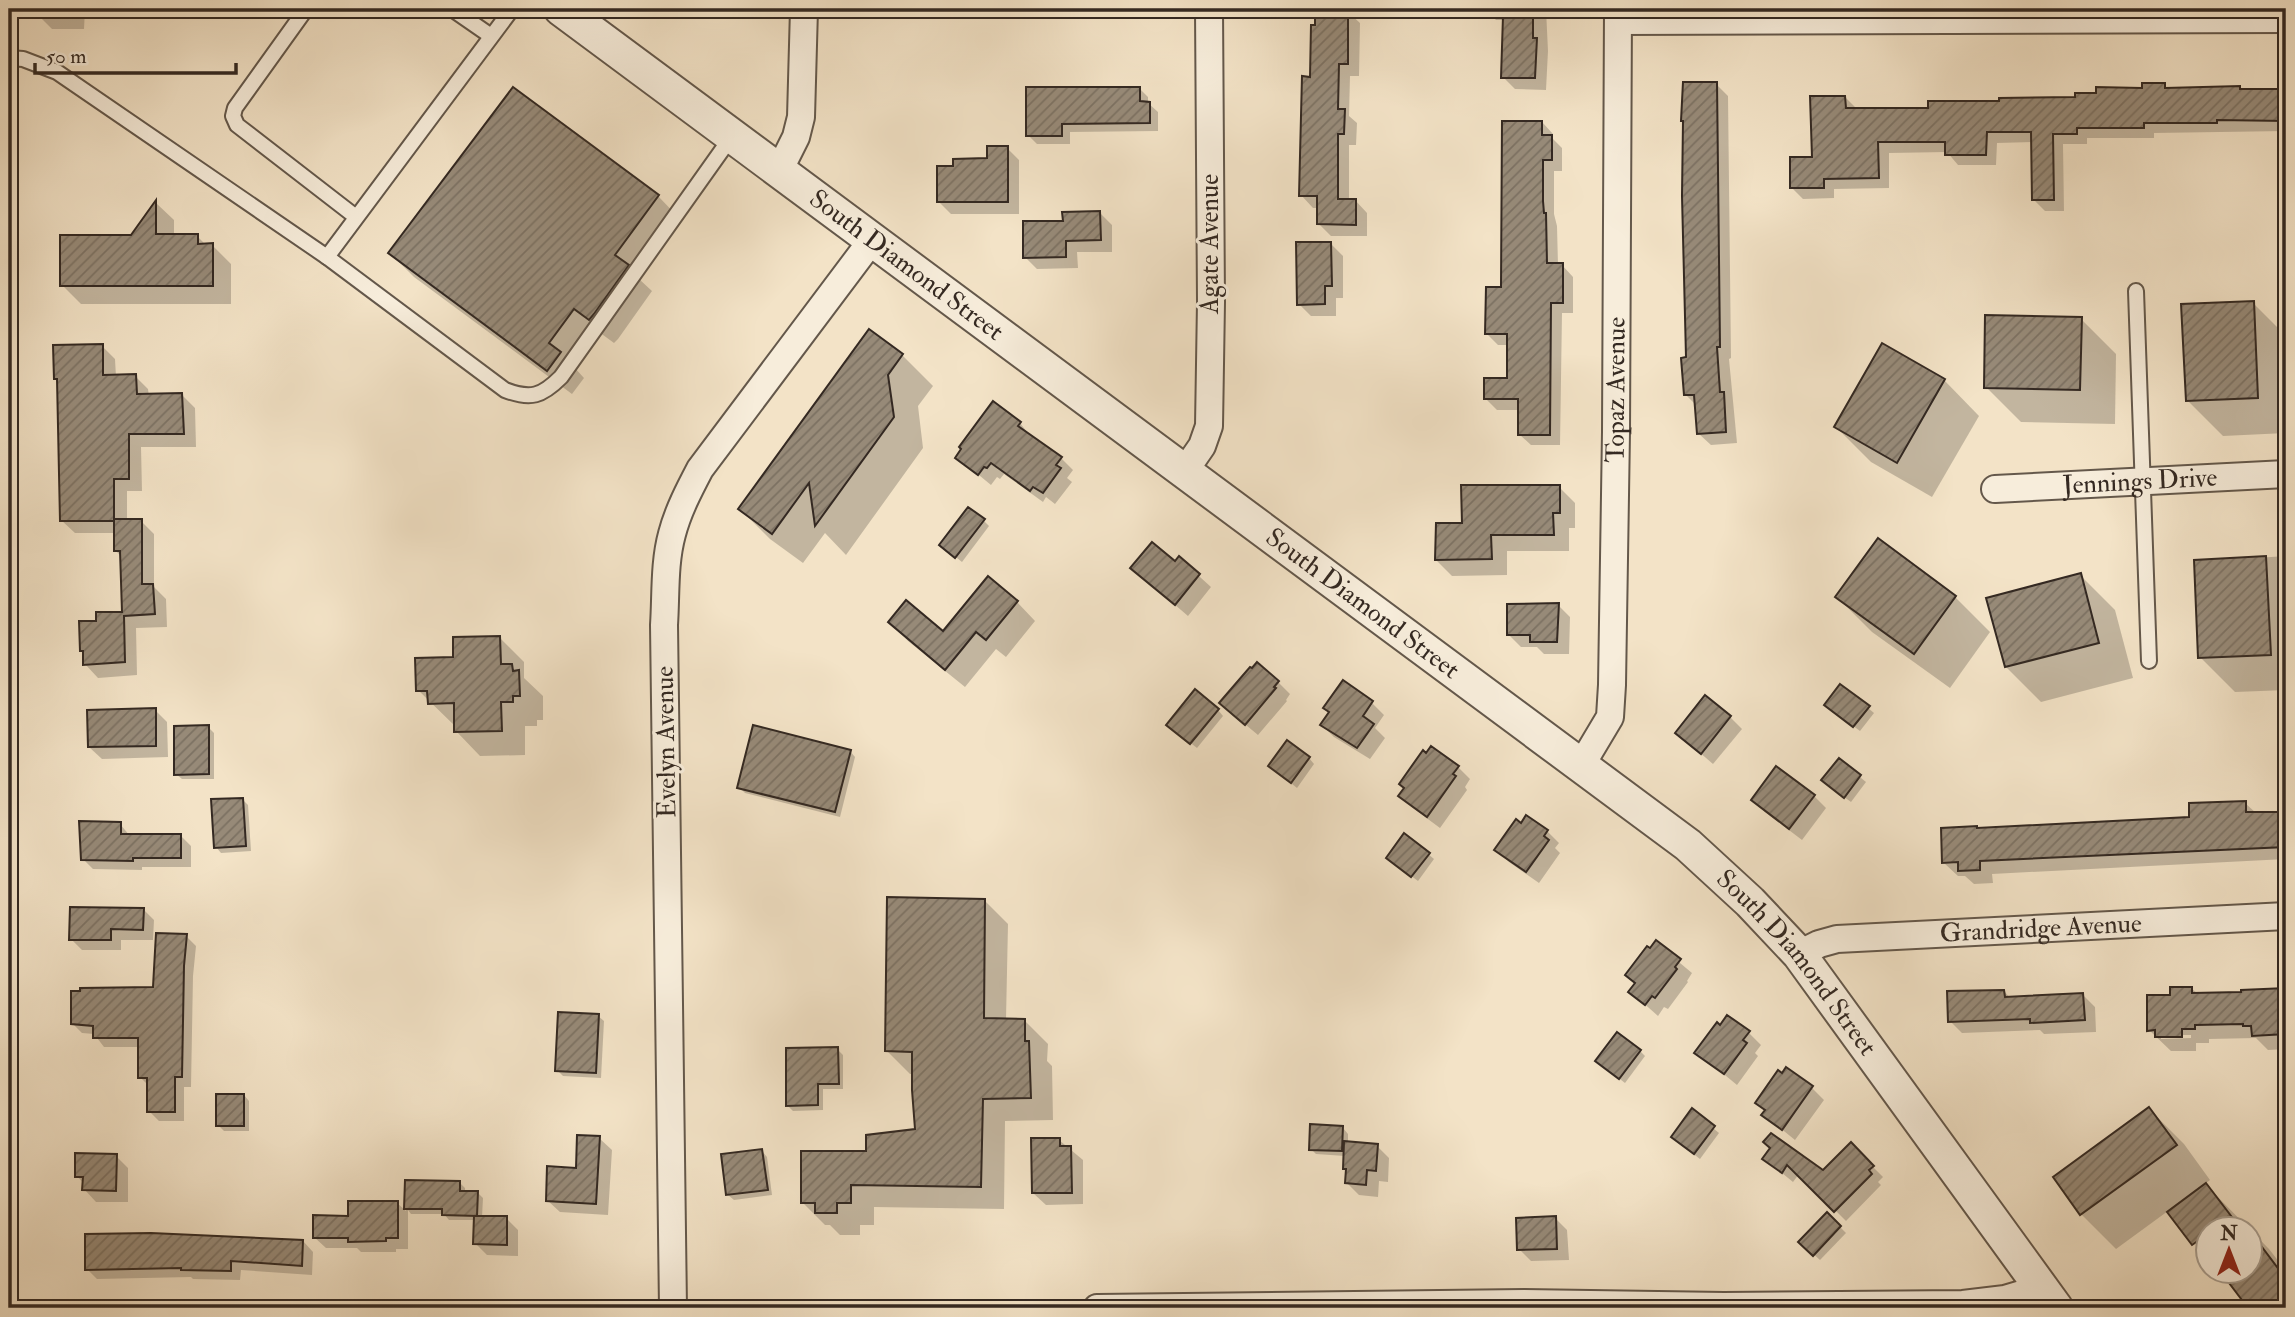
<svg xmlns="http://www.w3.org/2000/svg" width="2295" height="1317" viewBox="0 0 2295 1317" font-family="'IM FELL Double Pica',serif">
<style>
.shadow{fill:#0003;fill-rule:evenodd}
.building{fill:url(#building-hatch);stroke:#342922;stroke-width:2}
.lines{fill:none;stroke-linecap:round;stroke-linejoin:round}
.service-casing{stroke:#64584b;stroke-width:18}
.minor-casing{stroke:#64584b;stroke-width:30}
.tertiary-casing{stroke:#64584b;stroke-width:37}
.service{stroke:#f7eddb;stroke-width:14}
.minor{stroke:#f7eddb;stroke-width:26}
.tertiary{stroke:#f7eddb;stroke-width:33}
.labels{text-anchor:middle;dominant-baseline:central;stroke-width:6;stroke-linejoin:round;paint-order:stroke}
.street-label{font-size:26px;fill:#342922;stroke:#f7eddb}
</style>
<defs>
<pattern id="building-hatch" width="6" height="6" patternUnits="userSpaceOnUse" patternTransform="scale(1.75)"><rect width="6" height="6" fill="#978a78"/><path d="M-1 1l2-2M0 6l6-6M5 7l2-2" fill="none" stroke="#7c7162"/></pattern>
</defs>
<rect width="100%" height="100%" fill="#f3e3c7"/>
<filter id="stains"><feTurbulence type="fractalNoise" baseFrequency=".00286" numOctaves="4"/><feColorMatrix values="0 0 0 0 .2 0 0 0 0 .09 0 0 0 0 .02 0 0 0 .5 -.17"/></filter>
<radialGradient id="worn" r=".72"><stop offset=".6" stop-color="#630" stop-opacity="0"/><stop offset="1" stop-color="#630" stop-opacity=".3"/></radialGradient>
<g class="shadow">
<polygon points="40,9 85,9 84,29 52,29 39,16"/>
<polygon points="1046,9 1083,9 1083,17 1054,17"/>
<polygon points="1485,9 1546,9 1548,51 1546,90 1515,89 1503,77 1504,20 1496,20"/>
<polygon points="1347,11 1360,23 1359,76 1350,76 1349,116 1357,123 1356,145 1349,145 1349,200 1355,200 1367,213 1367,236 1331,236 1318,223 1319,208 1313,208 1301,195 1312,78"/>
<polygon points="1716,84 1728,96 1731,358 1729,359 1737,443 1711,445 1698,433 1697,406 1685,394"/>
<polygon points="2164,85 2169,90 2286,90 2286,131 2154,133 2154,138 2087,138 2087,144 2063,144 2064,211 2045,211 2034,200 2033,142 1997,143 1996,165 1958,165 1947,152 1889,153 1889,188 1834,189 1834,198 1803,199 1792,188 1814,158 1845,97 1857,109 1930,109 2077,99"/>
<polygon points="1139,88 1148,97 1148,103 1158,112 1158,131 1070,132 1070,144 1037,144 1028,135"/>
<polygon points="513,89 658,196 682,221 639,279 652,291 618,339 614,343 599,332 574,367 584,378 572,394 414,277 390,253"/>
<polygon points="1542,122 1553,134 1553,139 1562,148 1562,171 1554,171 1554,214 1557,226 1558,265 1562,265 1573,277 1573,313 1562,313 1560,445 1531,445 1519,434 1519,410 1497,410 1485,398 1508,380 1509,345 1498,345 1487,334 1503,289"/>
<polygon points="1007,148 1019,160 1019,214 951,214 939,202 954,167 989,160"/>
<polygon points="156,203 174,220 174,236 197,236 206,245 212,245 231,264 231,304 81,304 62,285 132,237"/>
<polygon points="1100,213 1112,225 1112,252 1077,252 1078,268 1037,269 1025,257"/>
<polygon points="1330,243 1343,256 1343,298 1336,298 1336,316 1311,316 1299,304"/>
<polygon points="2253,303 2286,336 2286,433 2223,436 2188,401"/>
<polygon points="2081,319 2116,354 2115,424 2021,422 1986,387"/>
<polygon points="870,332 902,355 933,386 918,406 923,448 846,555 825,533 803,563 770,539 740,509"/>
<polygon points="102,346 115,359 116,377 135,376 148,389 149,396 182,395 195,408 196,447 141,447 142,491 127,491 127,521 141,521 154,534 154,587 166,599 167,627 136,628 137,675 98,678 85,664 85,653 82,651 97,623 124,614 122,557 116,551 116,533 75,533 61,520 58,381 56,378"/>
<polygon points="1944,380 1979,416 1932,497 1871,462 1836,427"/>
<polygon points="1020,423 1031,437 1061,458 1073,470 1067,478 1072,482 1055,504 1046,497 1043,502 1004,474 1000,479 997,477 991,485 957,457"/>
<polygon points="1559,487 1575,503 1575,528 1569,528 1569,551 1507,551 1507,575 1452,576 1436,560 1463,524"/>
<polygon points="984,521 989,526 962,562 947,550"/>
<polygon points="2286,556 2286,690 2235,692 2200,657 2196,562"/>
<polygon points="1179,558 1211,587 1188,616 1132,568 1175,564"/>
<polygon points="2080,575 2115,610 2133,678 2041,702 2006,667"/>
<polygon points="1837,597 1955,597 1990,632 1950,688 1872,632"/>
<polygon points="1017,602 1035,621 1006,657 996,649 965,687 908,641 890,622 944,633"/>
<polygon points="1558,605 1570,617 1569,654 1544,654 1537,647 1521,647 1509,635"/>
<polygon points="500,638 524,662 524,678 543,696 543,720 537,720 537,726 525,726 525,755 480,756 456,731 456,727 418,690 455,659"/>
<polygon points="1278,682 1290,694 1286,700 1287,701 1258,735 1234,715"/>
<polygon points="1344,682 1372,703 1384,715 1375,728 1385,738 1370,759 1334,737 1322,725 1331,713"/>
<polygon points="1868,708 1874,713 1860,731 1832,710"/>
<polygon points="155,710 167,722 168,757 102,759 89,747"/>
<polygon points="1218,710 1223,716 1197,748 1174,730"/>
<polygon points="1730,717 1742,729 1713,764 1677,733"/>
<polygon points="208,727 214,733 214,779 182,779 176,774"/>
<polygon points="1431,748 1458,767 1470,779 1465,787 1467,790 1440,828 1413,808 1401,796"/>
<polygon points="850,751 855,757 840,817 745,793 739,787"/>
<polygon points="1309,758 1314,764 1297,788 1270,766"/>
<polygon points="1839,760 1866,782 1851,802 1829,786"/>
<polygon points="1814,796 1826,808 1802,840 1765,812 1753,800"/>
<polygon points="243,800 248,805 251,851 221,853 216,847"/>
<polygon points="2245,803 2256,813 2286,812 2286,859 1992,874 1993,883 1974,884 1965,876 1958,876 1944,863 1978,830 2191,818"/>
<polygon points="120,824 130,836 181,836 191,846 191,867 142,867 142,870 93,869 83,859"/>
<polygon points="1547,831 1559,843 1555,848 1560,853 1539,883 1509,862 1497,850"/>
<polygon points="1428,854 1434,859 1418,881 1394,863"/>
<polygon points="984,900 1008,924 1006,1020 1025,1021 1048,1044 1047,1061 1052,1066 1053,1120 1005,1121 1004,1209 874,1207 874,1225 860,1225 860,1235 840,1235 830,1225 825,1225 802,1202 868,1153 917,1131 914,1074 910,1074 887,1051"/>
<polygon points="143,909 154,920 153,940 121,940 121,950 82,950 71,939"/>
<polygon points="186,936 196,946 193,976 191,1087 184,1087 184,1121 159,1121 149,1111 149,1086 140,1077 140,1047 104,1047 94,1034 82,1033 72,1023 155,989"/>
<polygon points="1656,943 1692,973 1687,981 1688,982 1668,1009 1664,1007 1658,1016 1631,992 1636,985 1627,975"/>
<path d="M2191,988L2198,994L2286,990V1049L2268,1050L2256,1038L2209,1039V1043H2196V1051H2171L2149,1030L2171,996ZM2161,1035H2191V1038L2161,1039Z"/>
<polygon points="2004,991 2011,999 2083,995 2095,1007 2096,1032 2044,1034 2040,1030 1962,1033 1950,1021"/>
<polygon points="598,1016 604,1021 601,1078 563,1076 557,1070"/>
<polygon points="1749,1033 1761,1045 1755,1053 1758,1056 1737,1085 1697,1052"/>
<polygon points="837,1049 843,1055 843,1089 823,1089 823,1110 793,1111 788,1106"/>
<polygon points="1640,1051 1645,1056 1625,1083 1603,1066"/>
<polygon points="1782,1076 1811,1087 1824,1100 1795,1140 1764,1115 1766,1111 1757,1102"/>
<polygon points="244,1095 249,1101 249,1131 224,1131 218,1125"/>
<polygon points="2149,1109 2184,1144 2210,1180 2205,1184 2269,1249 2286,1271 2286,1308 2243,1308 2241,1306 2246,1302 2250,1272 2250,1230 2208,1230 2208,1257 2168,1211 2116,1249 2081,1214"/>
<polygon points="1692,1111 1719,1133 1700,1159 1678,1142"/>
<polygon points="1343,1128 1348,1134 1348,1143 1377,1146 1389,1158 1388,1182 1379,1181 1378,1197 1359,1195 1347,1183 1345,1156 1316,1154 1311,1149"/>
<polygon points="599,1138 612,1150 608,1215 560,1212 547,1200 578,1170"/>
<polygon points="1059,1140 1083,1160 1083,1204 1046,1205 1033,1193"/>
<polygon points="1851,1145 1883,1177 1878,1182 1881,1185 1846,1221 1799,1174 1793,1182 1765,1159 1824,1172"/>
<polygon points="762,1151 767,1157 772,1195 734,1200 728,1195"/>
<polygon points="116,1156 128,1168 128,1202 96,1202 84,1189 84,1184 77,1176"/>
<polygon points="406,1182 459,1182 465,1188 465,1192 477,1192 483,1198 482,1217 506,1218 518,1230 518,1256 487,1255 475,1243 475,1220 449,1220 444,1214 411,1214 408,1210 408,1249 396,1249 396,1252 361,1252 357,1248 326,1248 314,1237 349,1218 397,1203 406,1211"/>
<polygon points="1827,1214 1846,1233 1820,1260 1800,1242"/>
<polygon points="1555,1218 1567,1230 1569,1260 1531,1261 1519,1249"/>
<polygon points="303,1241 313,1252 312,1275 241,1270 240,1280 193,1279 191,1277 97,1279 87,1269"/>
</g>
<g class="building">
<polygon points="1315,9 1348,9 1348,64 1339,64 1338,109 1345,109 1344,134 1338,134 1338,199 1356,199 1356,225 1317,224 1317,196 1299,196 1302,76 1310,77 1311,25 1315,25"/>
<polygon points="1503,16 1533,17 1533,38 1537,38 1535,78 1501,78"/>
<polygon points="1683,82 1717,82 1720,347 1717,347 1720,392 1724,392 1726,432 1697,434 1694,395 1684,395 1681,358 1686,357 1682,196 1683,121 1681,121"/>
<polygon points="2142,83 2165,83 2165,88 2240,86 2240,89 2286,89 2286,121 2217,120 2217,123 2144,123 2144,128 2077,128 2077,134 2053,134 2054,200 2032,200 2031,132 1987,132 1986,155 1945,155 1945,142 1878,142 1879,178 1824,179 1824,188 1790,188 1790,157 1812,157 1810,96 1845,96 1846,108 1928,108 1928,101 1999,101 1999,98 2075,97 2075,93 2096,93 2096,87 2142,88"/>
<polygon points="513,87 659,195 615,255 629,265 594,314 589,320 574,309 549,343 561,352 547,371 388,253"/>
<polygon points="1026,87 1140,87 1140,101 1150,102 1150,123 1062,124 1062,136 1026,136"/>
<polygon points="1502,121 1542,121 1542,135 1552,135 1552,160 1543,160 1543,201 1544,213 1546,213 1547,263 1563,263 1563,303 1551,303 1550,435 1518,435 1518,399 1484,399 1484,378 1507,378 1507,334 1485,334 1486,287 1501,287"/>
<polygon points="987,146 1008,146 1008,202 937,202 937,166 953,166 953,159 987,158"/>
<polygon points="156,200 156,234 198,234 198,244 213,243 213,286 60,286 60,235 131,235"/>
<polygon points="1100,211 1101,240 1066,241 1066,257 1023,258 1023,221 1063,221 1062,212"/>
<polygon points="1296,242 1331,242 1332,286 1325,286 1325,304 1297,305"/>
<polygon points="2254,301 2258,398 2186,401 2181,304"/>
<polygon points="1985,315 2082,317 2080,390 1984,388"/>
<polygon points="869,329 903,354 888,375 894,417 815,526 809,483 772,534 738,509"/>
<polygon points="1882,343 1945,379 1897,463 1834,427"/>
<polygon points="103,344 103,375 136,374 137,394 182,393 184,434 129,434 129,479 114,479 114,519 142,519 142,584 153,584 155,614 124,616 125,662 83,665 83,651 80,651 79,621 96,621 96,612 122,612 120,551 114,551 114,521 60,521 57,379 54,379 53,345"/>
<polygon points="993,401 1021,422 1018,426 1062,457 1056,465 1061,468 1043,493 1033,487 1030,491 991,463 987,468 984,467 978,475 955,458 961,449 959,447"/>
<polygon points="1461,485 1560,485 1560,513 1553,513 1554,535 1491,535 1492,559 1435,560 1436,523 1462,523"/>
<polygon points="968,507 985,519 955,558 939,545"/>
<polygon points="1878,538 1956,596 1914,654 1835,597"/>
<polygon points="1152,542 1175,561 1179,556 1200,574 1175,605 1130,568"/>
<polygon points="2266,556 2271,655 2198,658 2194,560"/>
<polygon points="2081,573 2099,643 2005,667 1986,598"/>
<polygon points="988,576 1018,601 986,640 976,632 945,670 888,622 906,600 943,631"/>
<polygon points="1559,603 1557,642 1530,642 1530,635 1507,635 1507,604"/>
<polygon points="500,636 501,664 512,664 513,671 519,670 520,696 513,696 513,702 501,702 502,731 454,732 454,703 428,704 427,691 416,691 415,658 453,657 453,637"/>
<polygon points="1257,662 1279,681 1274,687 1276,688 1245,725 1219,703 1250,667 1252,668"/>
<polygon points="1343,680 1373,701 1363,716 1374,724 1357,748 1320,725 1329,712 1323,708"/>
<polygon points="1840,684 1870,706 1853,727 1824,705"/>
<polygon points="1195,689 1219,709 1190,744 1166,725"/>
<polygon points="1705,695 1731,716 1701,754 1675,733"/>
<polygon points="156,708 156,746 88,747 87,710"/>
<polygon points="209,725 209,774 174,775 174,726"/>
<polygon points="753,725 851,750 835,812 737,788"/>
<polygon points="1287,740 1310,757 1291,783 1268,766"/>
<polygon points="1431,746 1459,766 1453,774 1456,776 1427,817 1398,796 1404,788 1399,784 1423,750 1426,753"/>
<polygon points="1839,758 1861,775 1844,798 1821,780"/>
<polygon points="1776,766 1815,795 1789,829 1751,800"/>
<polygon points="243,798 246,846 214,848 211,799"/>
<polygon points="2246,801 2246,812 2286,812 2286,847 1980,861 1980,870 1958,871 1958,862 1942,863 1941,828 1977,826 1977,828 2189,817 2189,803"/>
<polygon points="1526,815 1548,830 1544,836 1549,840 1526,872 1494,850 1516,819 1521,823"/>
<polygon points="79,821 121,822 121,834 181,834 181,858 133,858 133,861 81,860"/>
<polygon points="1404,833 1430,853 1411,877 1386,858"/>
<polygon points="887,897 985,899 984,1018 1025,1019 1025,1041 1029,1041 1031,1098 983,1099 981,1187 851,1185 851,1203 837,1203 837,1213 815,1213 815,1203 801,1203 801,1151 866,1151 866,1135 915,1129 912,1090 912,1052 885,1051"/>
<polygon points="70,907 144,908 143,930 111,929 111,940 69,940"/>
<polygon points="156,933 187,934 184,966 182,1077 175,1077 175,1112 147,1112 147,1078 138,1078 138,1038 93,1038 93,1026 71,1024 71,991 80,991 80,988 153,987"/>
<polygon points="1656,940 1681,959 1675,967 1677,969 1655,998 1652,996 1645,1005 1628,992 1635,983 1625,975 1647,946 1650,948"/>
<polygon points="2170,987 2192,987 2192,993 2241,992 2241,990 2286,988 2286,1034 2252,1036 2251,1026 2243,1026 2243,1024 2195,1025 2195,1029 2182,1029 2182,1037 2155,1037 2155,1030 2147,1031 2147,995 2170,995"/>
<polygon points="2004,990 2005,997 2083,993 2085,1020 2030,1023 2030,1019 1948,1022 1947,991"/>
<polygon points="558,1012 599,1014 596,1073 555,1071"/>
<polygon points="1727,1015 1750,1031 1743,1040 1747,1043 1724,1074 1694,1053 1717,1022 1720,1025"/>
<polygon points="1617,1032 1641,1050 1619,1079 1595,1061"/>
<polygon points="838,1047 839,1084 818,1084 818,1105 786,1106 786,1048"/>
<polygon points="1786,1067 1813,1086 1782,1130 1761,1115 1765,1110 1755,1103 1778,1070 1782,1073"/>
<rect x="216" y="1094" width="28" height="32"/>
<polygon points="2149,1107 2177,1145 2080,1215 2053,1177"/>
<polygon points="1692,1108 1715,1126 1694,1154 1671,1137"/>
<polygon points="1310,1124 1343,1126 1342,1151 1309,1150"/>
<polygon points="1771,1133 1823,1170 1851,1142 1874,1166 1869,1170 1872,1174 1834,1212 1787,1165 1782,1173 1762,1159 1770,1148 1763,1142"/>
<polygon points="577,1135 600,1136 596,1204 546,1201 547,1166 576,1168"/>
<polygon points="1031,1138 1060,1138 1060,1146 1071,1146 1072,1193 1032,1193"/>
<polygon points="1344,1141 1378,1144 1376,1171 1367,1170 1366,1185 1345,1183 1346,1169 1343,1169"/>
<polygon points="762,1149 768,1190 726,1195 721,1154"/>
<polygon points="75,1153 117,1154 116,1191 82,1190 83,1177 75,1177"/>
<polygon points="405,1180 460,1181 460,1191 478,1191 477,1216 442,1215 442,1209 404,1209"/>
<polygon points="2206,1183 2241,1229 2208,1229 2208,1234 2192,1245 2167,1212"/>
<polygon points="348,1201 398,1201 398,1238 386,1238 386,1241 348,1242 348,1238 313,1238 313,1215 348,1216"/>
<polygon points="1827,1212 1841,1226 1813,1256 1798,1242"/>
<polygon points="474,1216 507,1216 507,1245 473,1244"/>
<polygon points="1556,1216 1557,1249 1517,1250 1516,1218"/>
<polygon points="2250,1231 2286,1279 2286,1308 2248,1308 2220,1271 2250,1271"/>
<polygon points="151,1233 303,1240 302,1266 231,1261 231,1271 181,1270 181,1268 85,1270 85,1234"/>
</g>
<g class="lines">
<defs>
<g id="service">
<polyline points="306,9 235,108 233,116 237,125 356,217"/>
<polyline points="452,9 491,36"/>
<path d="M512,9L327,257L505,390C531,400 542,396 561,377L732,136"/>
<polyline points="9,58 23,59 57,72 327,257"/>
<polyline points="2136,291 2149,661"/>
</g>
<g id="minor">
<polyline points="1618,21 2286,19"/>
<polyline points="779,171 796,137 801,117 804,9"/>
<polyline points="1184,472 1202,446 1209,426 1211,302 1209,9"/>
<path id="s1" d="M1995,489L2286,474"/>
<path id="s2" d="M1582,764L1610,717L1612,685L1616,432L1618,9"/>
<path id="s3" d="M1799,954L1819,944L1837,939L2286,916"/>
<path d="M673,1308L664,625C666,595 664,563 672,534C678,511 689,490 700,469L872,240"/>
<polyline points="1097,1308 1524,1303 1724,1306 1963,1304 2005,1299 2042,1288"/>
</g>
<g id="tertiary">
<path id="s4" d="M561,9L1688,845L1750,902L1799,954L2056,1308"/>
</g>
</defs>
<use href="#service" class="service-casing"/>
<use href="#minor" class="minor-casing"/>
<use href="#tertiary" class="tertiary-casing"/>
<use href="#service" class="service"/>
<use href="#minor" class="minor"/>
<use href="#tertiary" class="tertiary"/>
</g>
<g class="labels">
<g class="street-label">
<text transform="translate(1210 244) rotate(-90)">Agate Avenue</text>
<text stroke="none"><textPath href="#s4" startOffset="430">South Diamond Street</textPath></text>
<text stroke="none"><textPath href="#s2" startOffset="382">Topaz Avenue</textPath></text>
<text stroke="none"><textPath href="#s1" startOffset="145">Jennings Drive</textPath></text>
<text stroke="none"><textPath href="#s4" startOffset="998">South Diamond Street</textPath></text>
<text transform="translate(666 742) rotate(-91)">Evelyn Avenue</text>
<text stroke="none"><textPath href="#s3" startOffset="245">Grandridge Avenue</textPath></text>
<text stroke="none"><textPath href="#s4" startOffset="1564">South Diamond Street</textPath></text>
</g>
</g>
<rect width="2295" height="1317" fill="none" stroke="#f3e3c7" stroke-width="35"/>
<rect x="10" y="10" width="2274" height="1296" fill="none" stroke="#342922" stroke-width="3.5"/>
<rect x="18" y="18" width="2260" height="1282" fill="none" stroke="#342922" stroke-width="2"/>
<g transform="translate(2229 1250)"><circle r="33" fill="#f7eddb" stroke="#a99f91" stroke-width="2"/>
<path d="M0-5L12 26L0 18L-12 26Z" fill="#8f2418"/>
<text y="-10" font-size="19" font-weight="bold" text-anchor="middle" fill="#342922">N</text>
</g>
<path d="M35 63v10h201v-10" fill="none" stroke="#342922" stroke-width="3.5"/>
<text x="46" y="63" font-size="21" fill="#342922" stroke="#f7eddb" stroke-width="5" paint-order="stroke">50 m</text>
<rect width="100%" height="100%" filter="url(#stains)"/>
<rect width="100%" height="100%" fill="url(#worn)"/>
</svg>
